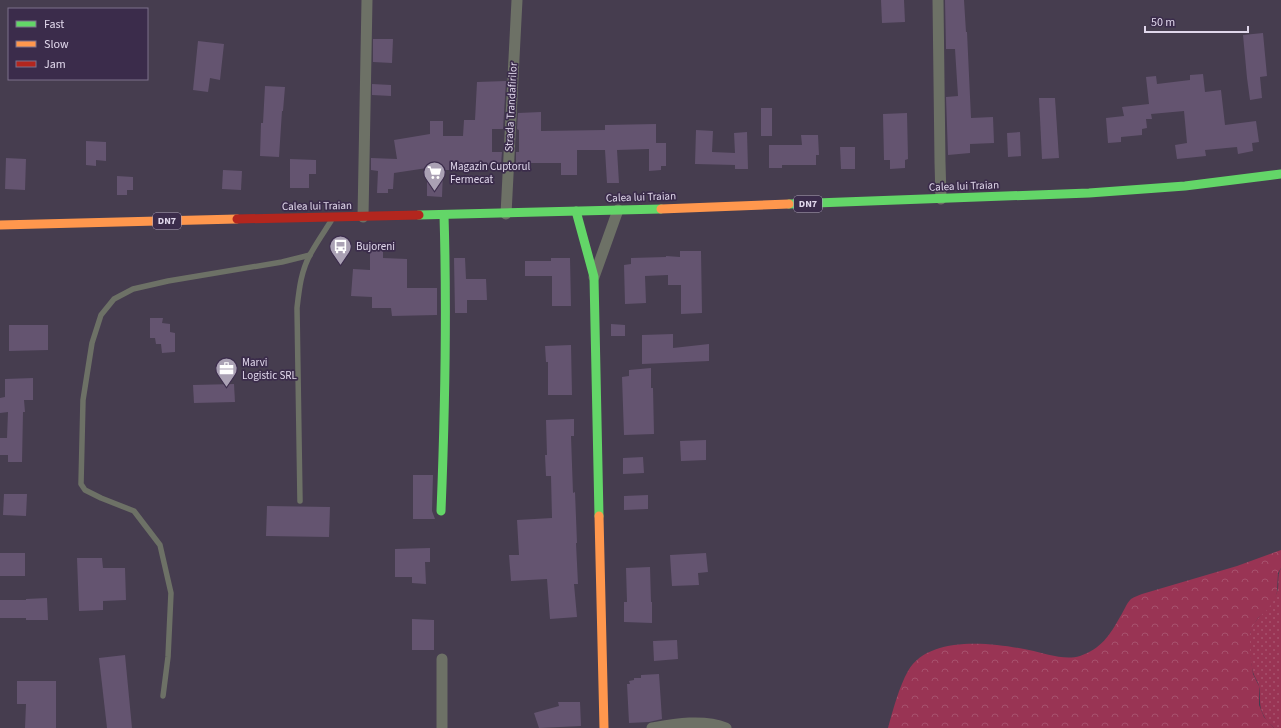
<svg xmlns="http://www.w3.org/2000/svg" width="1281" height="728" viewBox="0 0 1281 728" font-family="'Source Sans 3',sans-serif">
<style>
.grass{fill:url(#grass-dots)}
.forest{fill:url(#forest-crowns)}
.building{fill:#645470}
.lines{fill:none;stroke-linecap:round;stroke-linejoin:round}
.lane{stroke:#6d7166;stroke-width:5.5}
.street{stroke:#6d7166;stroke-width:11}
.fast{stroke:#63d668;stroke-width:9}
.slow{stroke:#ff974d;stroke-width:9}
.jam{stroke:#b3261e;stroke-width:9}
.labels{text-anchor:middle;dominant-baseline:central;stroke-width:3.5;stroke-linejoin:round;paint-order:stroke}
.shield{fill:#3b2c4b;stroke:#aea4bb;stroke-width:1}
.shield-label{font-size:10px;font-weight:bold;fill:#e0d7eb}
.street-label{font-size:11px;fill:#e0d7eb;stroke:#3b2c4b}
.poi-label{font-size:11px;fill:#e0d7eb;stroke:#3b2c4b;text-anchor:start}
</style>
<defs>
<pattern id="grass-dots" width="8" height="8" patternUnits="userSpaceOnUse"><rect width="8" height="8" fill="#993454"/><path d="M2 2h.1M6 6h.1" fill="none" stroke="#a7516d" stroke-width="1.8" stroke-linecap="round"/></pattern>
<pattern id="forest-crowns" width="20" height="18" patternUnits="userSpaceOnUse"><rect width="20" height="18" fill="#993454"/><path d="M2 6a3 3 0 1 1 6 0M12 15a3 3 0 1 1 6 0" fill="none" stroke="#a7516d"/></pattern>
</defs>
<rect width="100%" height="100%" fill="#463d4f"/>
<path class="grass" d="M1281,568V728H1274C1271,724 1266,721 1264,716C1258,706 1261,697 1259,686C1258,681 1254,677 1253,672C1250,661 1247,637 1252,627C1259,614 1273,606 1277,592C1280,584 1276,578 1281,568Z"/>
<path class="forest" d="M1281,550V568L1278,573L1277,592L1275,599L1268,609L1258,618L1253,626L1250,634V652L1253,674L1259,686V705L1264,717L1274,728H888C893,710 899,687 908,671C929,634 995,643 1029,650C1045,653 1064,661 1080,656C1101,649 1110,635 1120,617C1124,611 1126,604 1131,599C1134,597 1139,595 1142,594L1237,566Z"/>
<g class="building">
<polygon points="881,0 904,0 905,22 882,23"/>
<polygon points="945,0 964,0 966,32 967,32 971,118 993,117 994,143 970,144 970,153 948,155 946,97 958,96 955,49 946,49"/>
<polygon points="1263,33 1267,76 1260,77 1262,98 1250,100 1247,78 1243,35"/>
<polygon points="373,39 393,39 392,63 373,62"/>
<polygon points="198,41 224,44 220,80 210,78 208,92 193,90"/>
<polygon points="1203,74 1205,92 1221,90 1225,125 1256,121 1259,142 1252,143 1253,151 1238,154 1237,147 1205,150 1206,156 1177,159 1175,145 1187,143 1184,111 1151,114 1152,119 1146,119 1147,128 1142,129 1142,135 1121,137 1121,142 1108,143 1106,118 1124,116 1122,107 1149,104 1146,77 1156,76 1157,84 1190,80 1190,75"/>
<polygon points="506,81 503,129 492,129 492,152 502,152 501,165 472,165 472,170 443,170 442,197 427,196 427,168 394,173 393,189 388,189 388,193 377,193 378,171 371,170 371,158 397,159 394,140 430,134 430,121 443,121 443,136 463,136 464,120 475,120 477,82"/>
<polygon points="372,84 391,85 391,96 372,95"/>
<polygon points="265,86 285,87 283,111 282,111 279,157 260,156 261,123 263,123"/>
<polygon points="1039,98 1055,98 1059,158 1042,159"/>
<rect x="761" y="108" width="11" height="28"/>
<polygon points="541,112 541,131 605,130 605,125 656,124 656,143 666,143 666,166 661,166 661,170 649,171 649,149 617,150 619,183 607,183 605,150 577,150 577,175 561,175 561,163 516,163 516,152 519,152 519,130 517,129 518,113"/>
<polygon points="907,113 908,159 905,160 905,168 890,169 890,160 884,160 883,114"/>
<polygon points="696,130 713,131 712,152 735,153 734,133 747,132 748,169 735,169 735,165 695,164"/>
<polygon points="1020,132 1021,156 1008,157 1007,133"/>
<polygon points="801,135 818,135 819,155 816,155 816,165 782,165 782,168 769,168 769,145 802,145"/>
<polygon points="86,141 106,142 106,161 96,160 96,166 86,165"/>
<polygon points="840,147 855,147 855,169 841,169"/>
<polygon points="6,158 26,159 25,190 5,189"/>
<polygon points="290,159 316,160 316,174 309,174 309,188 290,188"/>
<polygon points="223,170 242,171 241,190 222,189"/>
<polygon points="117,176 133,177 133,190 127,190 127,195 117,195"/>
<polygon points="370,247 383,247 383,258 407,259 407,288 437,288 437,315 392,316 391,308 372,308 372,297 351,296 353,269 370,270"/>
<polygon points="680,251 701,251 702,313 681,314 681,285 668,285 668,275 645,276 646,303 625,304 624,265 631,264 631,258 666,257 666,256 680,257"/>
<polygon points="454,258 465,258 466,279 486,279 487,300 467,300 467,313 455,313"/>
<polygon points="551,258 570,258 571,306 552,306 552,276 525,276 525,261 551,261"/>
<polygon points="150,318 163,318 162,323 170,324 170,332 175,333 175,352 162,353 161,344 156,344 155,338 150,338"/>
<polygon points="611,324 625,325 625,336 611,336"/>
<polygon points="9,325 48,325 48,350 9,351"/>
<polygon points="673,334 673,348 709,344 709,361 642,364 642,335"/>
<polygon points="571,345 572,395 548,395 548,362 546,362 545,346"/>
<polygon points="651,368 651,388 653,388 654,434 624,435 622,377 629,376 629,370"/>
<polygon points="33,378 33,400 24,400 25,412 23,412 22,462 8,462 8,455 0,455 0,438 7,438 8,412 0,413 0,398 5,397 5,379"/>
<polygon points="234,384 235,402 194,403 193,385"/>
<polygon points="574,419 574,436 571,436 573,493 575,492 577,543 576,543 578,584 574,584 577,617 550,619 547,579 511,581 509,555 519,555 517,520 552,518 551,476 546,476 545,455 547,455 546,420"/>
<polygon points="706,440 706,460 681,461 680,441"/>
<polygon points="643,457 644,473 623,474 623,458"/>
<polygon points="413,475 433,475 432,511 435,519 413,519"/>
<polygon points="4,494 27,494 26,516 3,515"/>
<polygon points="648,495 648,509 624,510 624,496"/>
<polygon points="267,506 330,507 329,537 266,536"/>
<polygon points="430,548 430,562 425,562 426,584 412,583 412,577 395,577 395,549"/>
<rect x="0" y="553" width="25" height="23"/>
<polygon points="706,553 708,572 698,573 699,585 672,586 670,555"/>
<polygon points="77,558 102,558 103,568 125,568 126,600 103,601 103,610 79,611"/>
<polygon points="650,567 651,602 652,602 652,623 624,622 624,602 627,602 626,568"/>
<polygon points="47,598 48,620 26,620 26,618 0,618 0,600 26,600 26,599"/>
<polygon points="412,619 434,620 434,650 412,650"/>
<polygon points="677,640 678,659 654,661 653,641"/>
<polygon points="125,655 132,728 107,728 99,658"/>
<polygon points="659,674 662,719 649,722 629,723 627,684 630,684 629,681 634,680 634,678 641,678 641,675"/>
<polygon points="17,681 56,681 56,728 25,728 26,704 17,704"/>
<polygon points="558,702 580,702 581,726 539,728 534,713 559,706"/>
</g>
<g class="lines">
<g class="lane">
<path d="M300,501L297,308C299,290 301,270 311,253C317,242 324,232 331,221"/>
<polyline points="163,696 168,657 171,593 160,545 134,511 101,498 85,490 81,484 83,400 92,343 101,315 114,299 133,289 168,281 282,262 310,255"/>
</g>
<g class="street">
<polyline points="938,0 940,162 941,199"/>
<polyline points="506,214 517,0"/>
<polyline points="363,217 367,0"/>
<polyline points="594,277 618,210"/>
<polyline points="442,728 442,659"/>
<path d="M652,728C675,724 703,719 726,728"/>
</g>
<g class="fast">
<polyline points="789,204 1089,193 1185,186 1281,174"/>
<polyline points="576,211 594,277 599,516"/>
<polyline points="419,215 661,209"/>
<path d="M441,511C445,412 447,314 444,215"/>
</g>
<g class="slow">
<polyline points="661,209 789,204"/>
<polyline points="0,225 237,219"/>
<polyline points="599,516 604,728"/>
</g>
<polyline class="jam" points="237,219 419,215"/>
</g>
<defs>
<symbol id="supermarket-pin" viewBox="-11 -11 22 30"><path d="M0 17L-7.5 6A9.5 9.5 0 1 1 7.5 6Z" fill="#aaa1b4" stroke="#3b2c4b"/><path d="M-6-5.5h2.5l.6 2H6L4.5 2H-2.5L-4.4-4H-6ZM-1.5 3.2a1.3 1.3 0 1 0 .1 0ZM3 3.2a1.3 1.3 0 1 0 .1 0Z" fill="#fff"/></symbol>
<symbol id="bus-pin" viewBox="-11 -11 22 30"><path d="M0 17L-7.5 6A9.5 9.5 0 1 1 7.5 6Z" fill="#aaa1b4" stroke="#3b2c4b"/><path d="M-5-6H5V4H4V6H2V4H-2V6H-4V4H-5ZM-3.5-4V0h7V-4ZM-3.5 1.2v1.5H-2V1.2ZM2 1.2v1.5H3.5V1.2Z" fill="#fff"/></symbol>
<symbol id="office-pin" viewBox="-11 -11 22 30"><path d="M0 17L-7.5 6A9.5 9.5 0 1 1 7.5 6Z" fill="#aaa1b4" stroke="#3b2c4b"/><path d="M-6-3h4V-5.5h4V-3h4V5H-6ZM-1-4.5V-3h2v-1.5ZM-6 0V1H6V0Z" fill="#fff"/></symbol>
</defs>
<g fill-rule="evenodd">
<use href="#supermarket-pin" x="422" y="160" width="25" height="34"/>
<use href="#bus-pin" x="328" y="234" width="25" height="34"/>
<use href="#office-pin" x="214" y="356" width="25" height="34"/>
</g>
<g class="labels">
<g class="shield">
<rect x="794" y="196" width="28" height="16" rx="3"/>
<rect x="153" y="213" width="28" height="16" rx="3"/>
</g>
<g class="shield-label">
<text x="808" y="204">DN7</text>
<text x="167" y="221">DN7</text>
</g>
<g class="street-label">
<text transform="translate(511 107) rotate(-87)">Strada Trandafirilor</text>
<text transform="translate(964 186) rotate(-2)">Calea lui Traian</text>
<text transform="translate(641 197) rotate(-2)">Calea lui Traian</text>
<text transform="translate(317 206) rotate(-1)">Calea lui Traian</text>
</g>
<g class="poi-label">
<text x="450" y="166">Magazin Cuptorul<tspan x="450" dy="13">Fermecat</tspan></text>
<text x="356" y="246">Bujoreni</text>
<text x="242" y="362">Marvi<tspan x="242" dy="13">Logistic SRL</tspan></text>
</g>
</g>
<rect x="8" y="8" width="140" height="72" fill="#3b2c4b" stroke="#7d708b"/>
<rect x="16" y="21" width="20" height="6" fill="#63d668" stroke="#7d708b"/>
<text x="44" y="28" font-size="12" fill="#e0d7eb">Fast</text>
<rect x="16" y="41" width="20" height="6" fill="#ff974d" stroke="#7d708b"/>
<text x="44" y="48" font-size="12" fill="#e0d7eb">Slow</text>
<rect x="16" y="61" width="20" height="6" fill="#b3261e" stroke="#7d708b"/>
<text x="44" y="68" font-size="12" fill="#e0d7eb">Jam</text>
<path d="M1145 26v6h103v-6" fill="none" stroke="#e0d7eb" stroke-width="2"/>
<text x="1151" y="26" font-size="12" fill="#e0d7eb" stroke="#3b2c4b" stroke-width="3" paint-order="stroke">50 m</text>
</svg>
